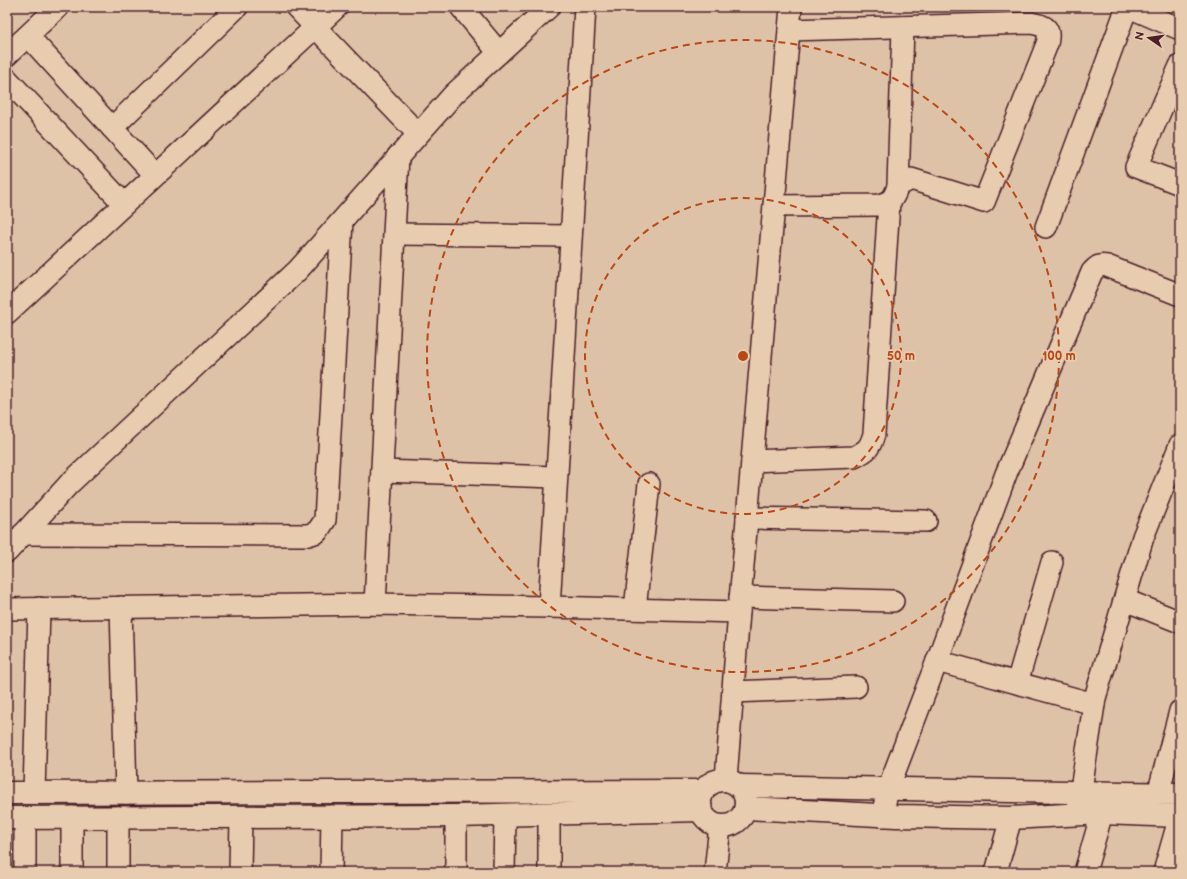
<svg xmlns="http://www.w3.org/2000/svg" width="1187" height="879" viewBox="0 0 1187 879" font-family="'Balsamiq Sans',sans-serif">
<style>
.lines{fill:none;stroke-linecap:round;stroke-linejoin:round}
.street-casing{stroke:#4a1f2b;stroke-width:24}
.secondary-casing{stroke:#4a1f2b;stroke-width:25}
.street{stroke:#e8ccaf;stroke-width:21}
.secondary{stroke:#e8ccaf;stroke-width:22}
.ring{fill:none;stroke:#b94815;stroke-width:2;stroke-dasharray:7 5}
.centre{fill:#b94815;stroke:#e8ccaf;stroke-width:2}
.ring-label{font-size:12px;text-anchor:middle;font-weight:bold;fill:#b94815;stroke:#e8ccaf;stroke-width:3.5;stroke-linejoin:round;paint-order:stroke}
</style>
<rect width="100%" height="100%" fill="#dec2a7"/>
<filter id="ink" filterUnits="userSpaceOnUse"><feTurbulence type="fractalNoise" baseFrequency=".025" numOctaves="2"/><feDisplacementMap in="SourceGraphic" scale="8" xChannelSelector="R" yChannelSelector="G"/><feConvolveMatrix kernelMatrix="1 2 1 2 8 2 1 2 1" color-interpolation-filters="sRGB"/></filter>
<g filter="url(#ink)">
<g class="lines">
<defs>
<g id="street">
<polyline points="296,7 418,134"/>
<polyline points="461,7 499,53"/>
<polyline points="1129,7 1180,29"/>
<path d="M789,30L1031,23C1046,26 1051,28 1047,44L984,202L911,179L898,186"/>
<polyline points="28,36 155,175"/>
<polyline points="7,55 58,7"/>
<polyline points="1180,66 1136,167 1180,184"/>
<polyline points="7,79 124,204"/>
<polyline points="112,128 237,7"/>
<path d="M774,206L879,205C892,202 894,198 898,186L903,27"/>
<polyline points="1046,227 1127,7"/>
<polyline points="395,234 571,236"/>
<polyline points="7,313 337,7"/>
<path d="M752,461L854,457C867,451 870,448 874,434L889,202"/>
<polyline points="382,471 556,477"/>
<polyline points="747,518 926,521"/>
<polyline points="23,534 308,535 317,532 325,520 342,221"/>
<polyline points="7,552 69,484 298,270 454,94 549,7"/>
<polyline points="740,597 893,601"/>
<polyline points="1125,600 1180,622"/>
<polyline points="375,604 398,156"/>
<polyline points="121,607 126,793"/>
<polyline points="549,607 585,7"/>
<polyline points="7,609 375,604 549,607 739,612"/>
<polyline points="635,609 649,484"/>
<polyline points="937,661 1094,704"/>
<polyline points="1017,683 1052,562"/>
<polyline points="733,692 856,687"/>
<polyline points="726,779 739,612 791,7"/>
<polyline points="34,793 39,608"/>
<polyline points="1158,794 1180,711"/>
<polyline points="1078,809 1095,698 1143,537 1180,445"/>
<polyline points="549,814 549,872"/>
<path d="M882,816L888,789L937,661L1006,474L1092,272C1097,267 1099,264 1107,266L1180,295"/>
<polyline points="72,817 72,872"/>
<polyline points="25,872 25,818"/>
<polyline points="118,872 118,817"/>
<polyline points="240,872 241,817"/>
<polyline points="331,872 332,816"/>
<polyline points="456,872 456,816"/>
<polyline points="504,872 505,815"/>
<polyline points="715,872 720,826"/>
<polyline points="996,872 1011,818"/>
<polyline points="1085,872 1102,813"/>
<polyline points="1164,872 1180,816"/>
</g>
<g id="secondary">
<circle cx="723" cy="803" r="23"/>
<polyline points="740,786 1180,794"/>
<polyline points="7,793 703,791"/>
<polyline points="746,808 896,816 1011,818 1102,813 1180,816"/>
<polyline points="7,818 456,816 701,810"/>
</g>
</defs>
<use href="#street" class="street-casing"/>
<use href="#secondary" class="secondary-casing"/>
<use href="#street" class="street"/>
<use href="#secondary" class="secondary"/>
</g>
</g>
<g class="ring">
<circle cx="743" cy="356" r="158"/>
<circle cx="743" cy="356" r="316"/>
</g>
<circle cx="743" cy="356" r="6" class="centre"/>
<g class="ring-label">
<text x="901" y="360">50 m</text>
<text x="1059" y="360">100 m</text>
</g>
<rect width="1187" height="879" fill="none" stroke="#e8ccaf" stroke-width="24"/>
<rect x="12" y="12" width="1163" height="855" fill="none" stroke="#4a1f2b" stroke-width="1.5" filter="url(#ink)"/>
<g transform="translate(1149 38) rotate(283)" stroke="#e8ccaf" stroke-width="3" paint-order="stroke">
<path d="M0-3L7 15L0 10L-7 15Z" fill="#4a1f2b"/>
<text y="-6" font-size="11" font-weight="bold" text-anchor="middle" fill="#4a1f2b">N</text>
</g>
</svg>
